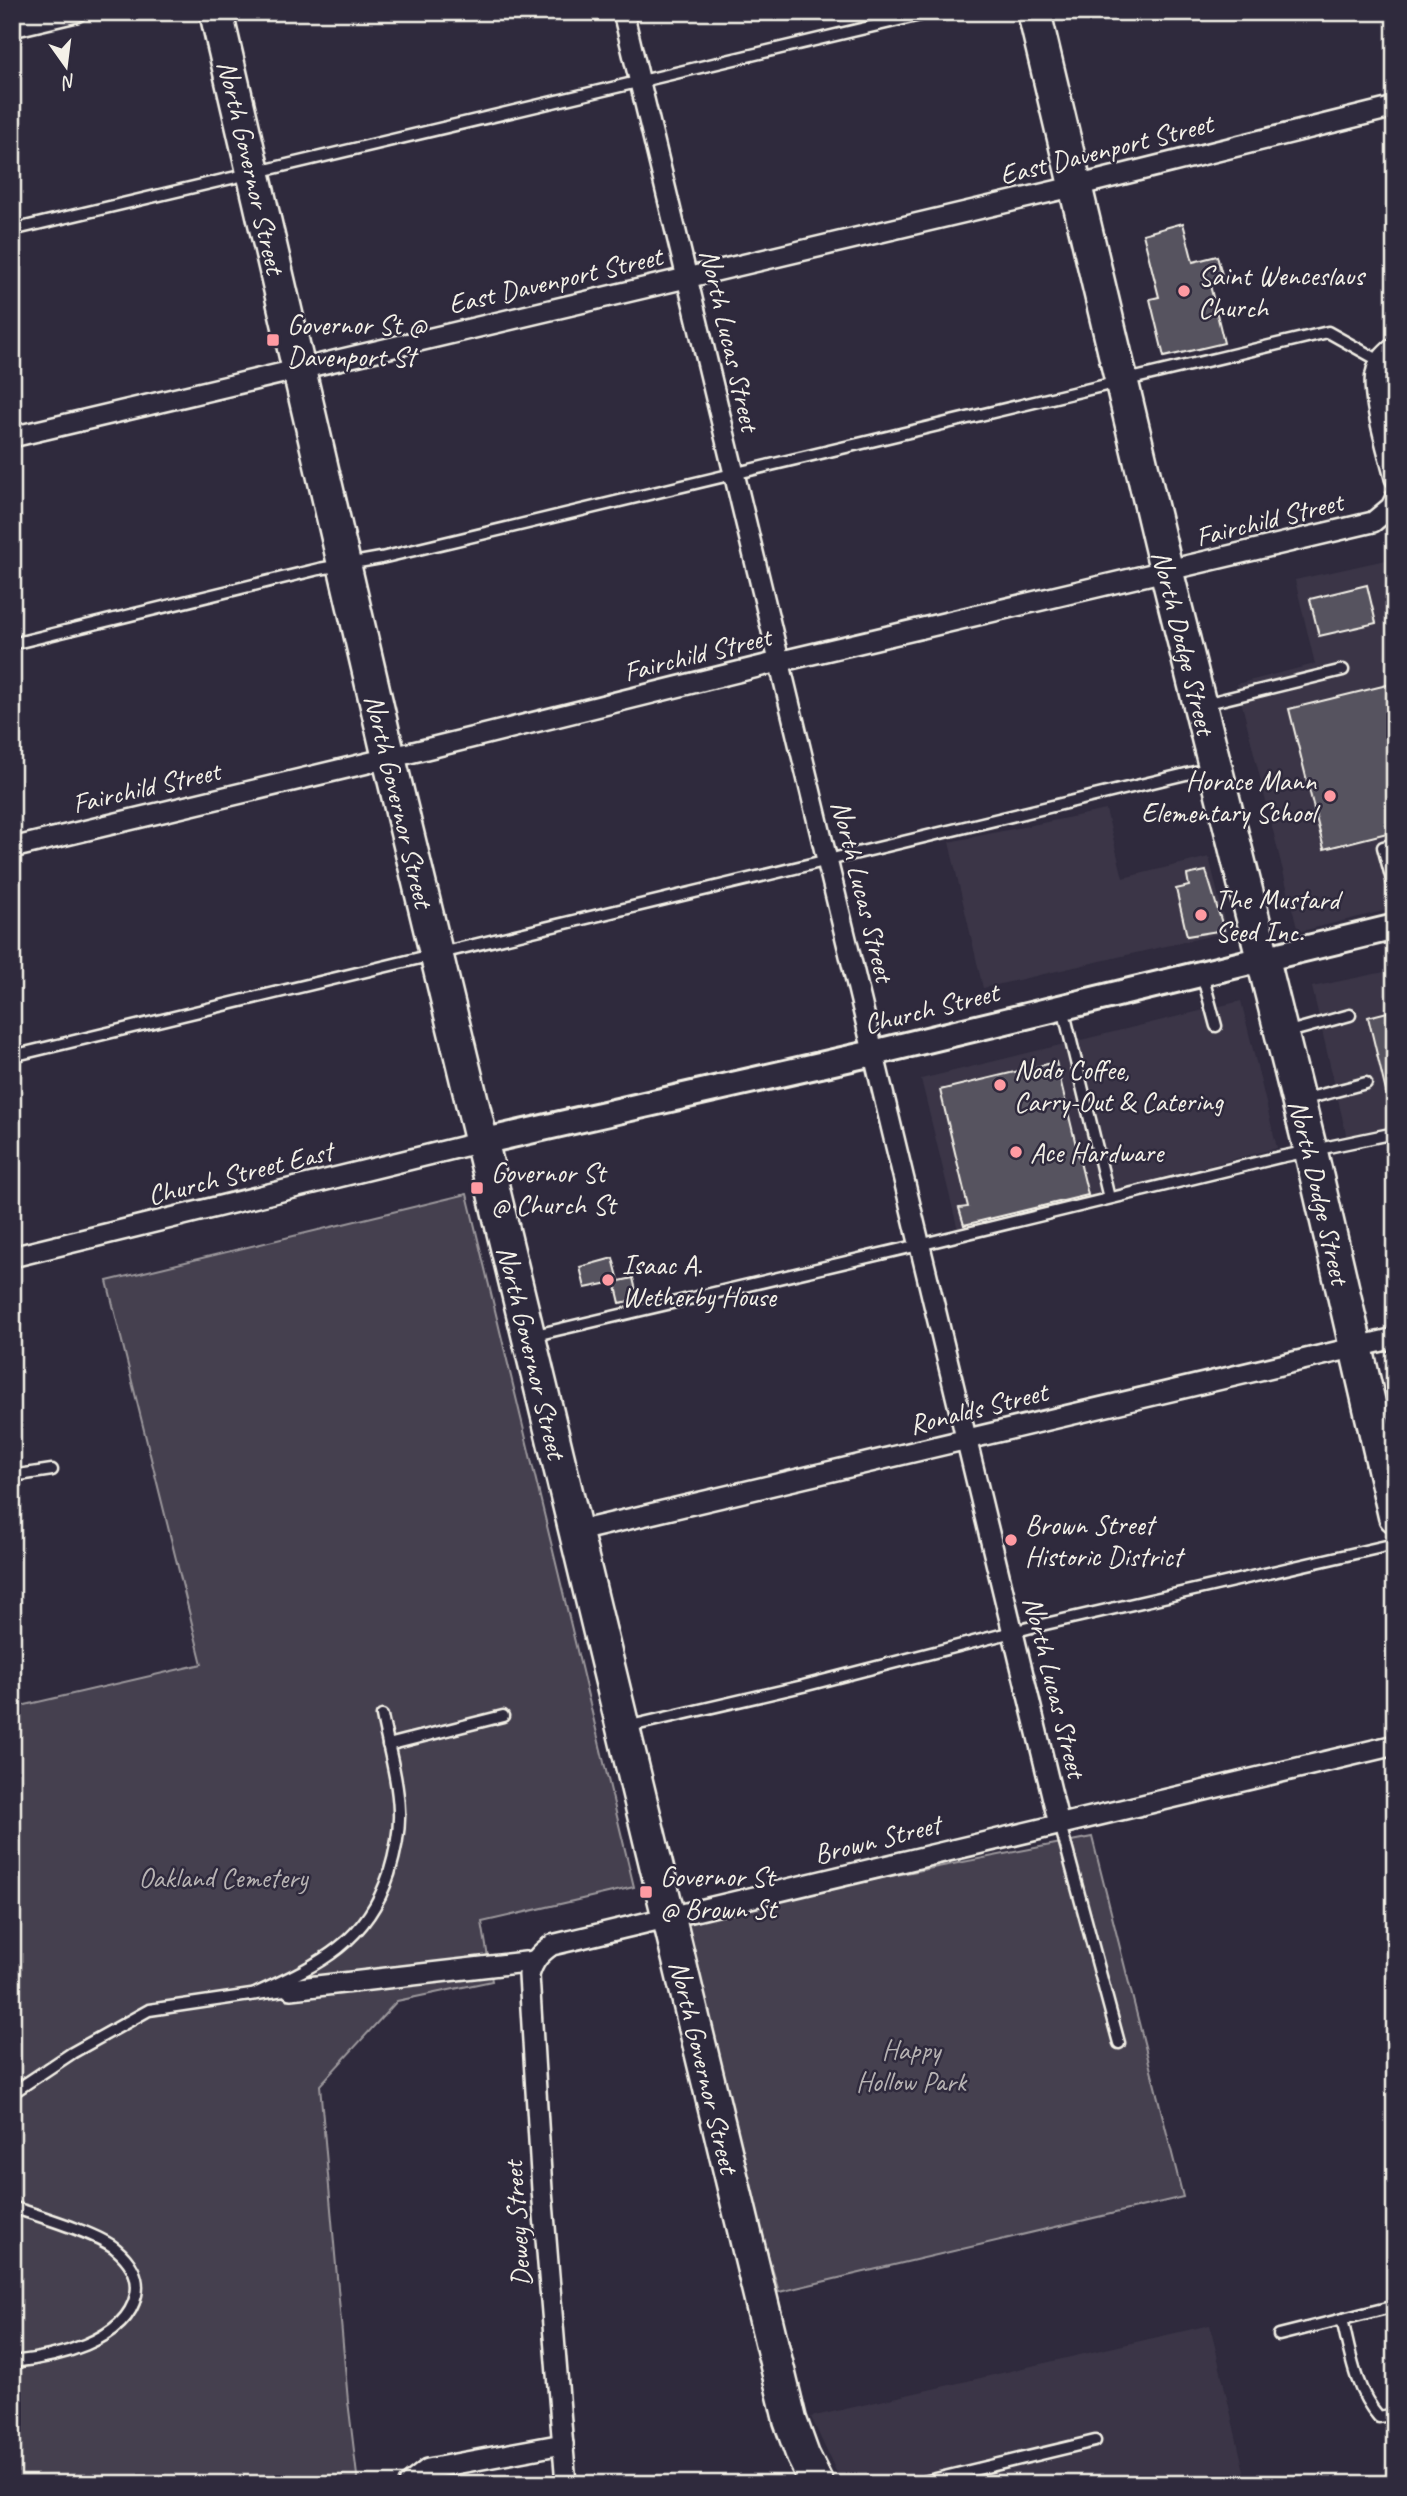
<svg xmlns="http://www.w3.org/2000/svg" width="1407" height="2496" viewBox="0 0 1407 2496" font-family="Caveat,sans-serif">
<style>
.built{fill:#3b3647}
.green{fill:#454050;stroke:#9c989c;stroke-width:2}
.building{fill:#56525f;stroke:#f4f1e8;stroke-width:2}
.lines{fill:none;stroke-linecap:round;stroke-linejoin:round}
.service-casing{stroke:#f4f1e8;stroke-width:15}
.minor-casing{stroke:#f4f1e8;stroke-width:24}
.tertiary-casing{stroke:#f4f1e8;stroke-width:30}
.primary-casing{stroke:#f4f1e8;stroke-width:37}
.service{stroke:#2f2a3d;stroke-width:10}
.minor{stroke:#2f2a3d;stroke-width:19}
.tertiary{stroke:#2f2a3d;stroke-width:24}
.primary{stroke:#2f2a3d;stroke-width:32}
.poi-dot{fill:#ff9aa2;stroke:#2f2a3d;stroke-width:2.5}
.labels{text-anchor:middle;dominant-baseline:central;stroke-width:5;stroke-linejoin:round;paint-order:stroke}
.street-label{font-size:28px;fill:#f4f1e8;stroke:#2f2a3d}
.poi-label{font-size:28px;fill:#f4f1e8;stroke:#2f2a3d;text-anchor:start}
.park-label{font-size:28px;fill:#b7b3b3;stroke:#2f2a3d}
</style>
<rect width="100%" height="100%" fill="#2f2a3d"/>
<filter id="ink" filterUnits="userSpaceOnUse"><feTurbulence type="fractalNoise" baseFrequency=".0143" numOctaves="2"/><feDisplacementMap in="SourceGraphic" scale="14" xChannelSelector="R" yChannelSelector="G"/><feConvolveMatrix kernelMatrix="1 2 1 2 8 2 1 2 1" color-interpolation-filters="sRGB"/></filter>
<g filter="url(#ink)">
<g class="built">
<polygon points="1395,558 1395,908 1298,932 1237,684 1315,664 1295,580"/>
<polygon points="1106,810 1123,878 1209,857 1227,932 983,988 949,842"/>
<polygon points="1394,970 1395,1128 1347,1138 1312,987"/>
<polygon points="1241,1001 1277,1148 958,1230 921,1079"/>
<polygon points="1210,2325 1247,2484 842,2484 811,2417"/>
</g>
<g class="green">
<polygon points="467,1194 634,1887 482,1922 492,1981 397,2001 320,2085 348,2401 358,2484 12,2484 12,1708 202,1664 107,1281"/>
<polygon points="1092,1837 1183,2197 779,2292 670,1919"/>
</g>
<g class="building">
<polygon points="1183,223 1193,262 1217,256 1224,282 1210,285 1224,343 1164,357 1150,299 1159,297 1143,234"/>
<polygon points="1367,585 1376,623 1319,636 1310,599"/>
<polygon points="1395,683 1395,831 1324,849 1289,709"/>
<polygon points="1206,871 1224,930 1187,936 1176,889 1189,886 1187,875"/>
<polygon points="1395,1010 1395,1099 1388,1100 1368,1017"/>
<polygon points="1056,1062 1088,1195 964,1225 959,1208 968,1207 940,1090"/>
<polygon points="613,1258 619,1281 585,1288 580,1267"/>
<polygon points="633,1278 638,1299 620,1303 615,1282"/>
</g>
<g class="lines">
<defs>
<g id="service">
<polyline points="12,230 933,12"/>
<polyline points="12,644 319,569 381,558 1328,332 1380,361"/>
<polyline points="1204,704 1343,670"/>
<polyline points="1395,844 1383,847 1395,891"/>
<polyline points="1202,974 1216,1026"/>
<polyline points="1063,1008 1109,1198"/>
<polyline points="1285,1033 1350,1015"/>
<polyline points="12,1056 1211,768"/>
<polyline points="1302,1100 1366,1083"/>
<polyline points="531,1336 919,1245 1280,1157 1395,1133"/>
<polyline points="12,1476 52,1470"/>
<polyline points="626,1727 803,1686 1028,1628 1395,1544"/>
<polyline points="388,1745 503,1716"/>
<polyline points="1060,1824 1119,2043"/>
<path d="M255,1994C317,1965 366,1944 389,1874C395,1854 400,1832 399,1811C398,1779 388,1747 382,1716"/>
<polyline points="12,2093 72,2053 149,2010 291,1989"/>
<path d="M12,2207C36,2215 100,2234 116,2249C130,2261 140,2277 136,2295C126,2342 53,2358 12,2362"/>
<path d="M1342,2319C1350,2353 1355,2390 1379,2417L1395,2414"/>
<polyline points="1279,2335 1395,2306"/>
<polyline points="915,2484 1095,2441"/>
</g>
<g id="minor">
<polyline points="623,12 1059,1824"/>
<polyline points="12,27 76,12"/>
<path d="M1395,347C1385,355 1378,362 1376,374C1371,396 1389,454 1395,478"/>
<polyline points="12,437 1076,186 1395,107"/>
<polyline points="12,848 426,749 778,662 1373,522 1391,507 1395,499"/>
<polyline points="12,1257 481,1142"/>
<polyline points="574,1532 1395,1338"/>
<polyline points="291,1989 534,1961"/>
<polyline points="409,2484 428,2469 563,2444"/>
<path d="M566,2484L542,2190L529,1975C534,1960 539,1954 552,1945L1395,1745"/>
</g>
<polyline id="tertiary" points="481,1142 873,1053 1395,927"/>
<g id="primary">
<path id="s1" d="M216,12L389,758L790,2420L803,2456L817,2484"/>
<path id="s2" d="M1034,12L1167,573L1311,1152L1395,1516"/>
</g>
</defs>
<use href="#service" class="service-casing"/>
<use href="#minor" class="minor-casing"/>
<use href="#tertiary" class="tertiary-casing"/>
<use href="#primary" class="primary-casing"/>
<use href="#service" class="service"/>
<use href="#minor" class="minor"/>
<use href="#tertiary" class="tertiary"/>
<use href="#primary" class="primary"/>
</g>
</g>
<g class="poi-dot">
<circle cx="1184" cy="291" r="7"/>
<rect x="266" y="333" width="14" height="14" rx="3.5"/>
<circle cx="1330" cy="796" r="7"/>
<circle cx="1201" cy="915" r="7"/>
<circle cx="1000" cy="1085" r="7"/>
<circle cx="1016" cy="1152" r="7"/>
<rect x="470" y="1181" width="14" height="14" rx="3.5"/>
<circle cx="608" cy="1280" r="7"/>
<circle cx="1011" cy="1540" r="7"/>
<rect x="639" y="1885" width="14" height="14" rx="3.5"/>
</g>
<g class="labels">
<g class="street-label">
<text transform="translate(1106 149) rotate(-14)">East Davenport Street</text>
<text stroke="none"><textPath href="#s1" startOffset="159">North Governor Street</textPath></text>
<text transform="translate(555 280) rotate(-13)">East Davenport Street</text>
<text transform="translate(730 340) rotate(77)">North Lucas Street</text>
<text transform="translate(1269 519) rotate(-14)">Fairchild Street</text>
<text stroke="none"><textPath href="#s2" startOffset="648">North Dodge Street</textPath></text>
<text transform="translate(697 654) rotate(-14)">Fairchild Street</text>
<text transform="translate(146 787) rotate(-13)">Fairchild Street</text>
<text stroke="none"><textPath href="#s1" startOffset="810">North Governor Street</textPath></text>
<text transform="translate(863 891) rotate(76)">North Lucas Street</text>
<text transform="translate(931 1008) rotate(-14)">Church Street</text>
<text transform="translate(240 1173) rotate(-14)">Church Street East</text>
<text stroke="none"><textPath href="#s2" startOffset="1214">North Dodge Street</textPath></text>
<text stroke="none"><textPath href="#s1" startOffset="1377">North Governor Street</textPath></text>
<text transform="translate(978 1408) rotate(-14)">Ronalds Street</text>
<text transform="translate(1055 1687) rotate(76)">North Lucas Street</text>
<text transform="translate(877 1839) rotate(-14)">Brown Street</text>
<text stroke="none"><textPath href="#s1" startOffset="2112">North Governor Street</textPath></text>
<text transform="translate(517 2224) rotate(-94)">Dewey Street</text>
</g>
<g class="poi-label">
<text x="1198" y="275">Saint Wenceslaus<tspan x="1198" dy="32">Church</tspan></text>
<text x="287" y="324">Governor St @<tspan x="287" dy="32">Davenport St</tspan></text>
<text x="1316" y="780" text-anchor="end">Horace Mann<tspan x="1316" dy="32">Elementary School</tspan></text>
<text x="1215" y="899">The Mustard<tspan x="1215" dy="32">Seed Inc.</tspan></text>
<text x="1014" y="1069">Nodo Coffee,<tspan x="1014" dy="32">Carry-Out &amp; Catering</tspan></text>
<text x="1030" y="1152">Ace Hardware</text>
<text x="491" y="1172">Governor St<tspan x="491" dy="32">@ Church St</tspan></text>
<text x="622" y="1264">Isaac A.<tspan x="622" dy="32">Wetherby House</tspan></text>
<text x="1025" y="1524">Brown Street<tspan x="1025" dy="32">Historic District</tspan></text>
<text x="660" y="1876">Governor St<tspan x="660" dy="32">@ Brown St</tspan></text>
</g>
<g class="park-label">
<text x="223" y="1877">Oakland Cemetery</text>
<text x="911" y="2049">Happy<tspan x="911" dy="32">Hollow Park</tspan></text>
</g>
</g>
<rect width="1407" height="2496" fill="none" stroke="#2f2a3d" stroke-width="42"/>
<rect x="21" y="21" width="1365" height="2454" fill="none" stroke="#f4f1e8" stroke-width="2.5" filter="url(#ink)"/>
<g transform="translate(66 66) rotate(166)" stroke="#2f2a3d" stroke-width="5" paint-order="stroke">
<path d="M0-5L12 26L0 18L-12 26Z" fill="#f4f1e8"/>
<text y="-10" font-size="19" font-weight="bold" text-anchor="middle" fill="#f4f1e8">N</text>
</g>
</svg>
